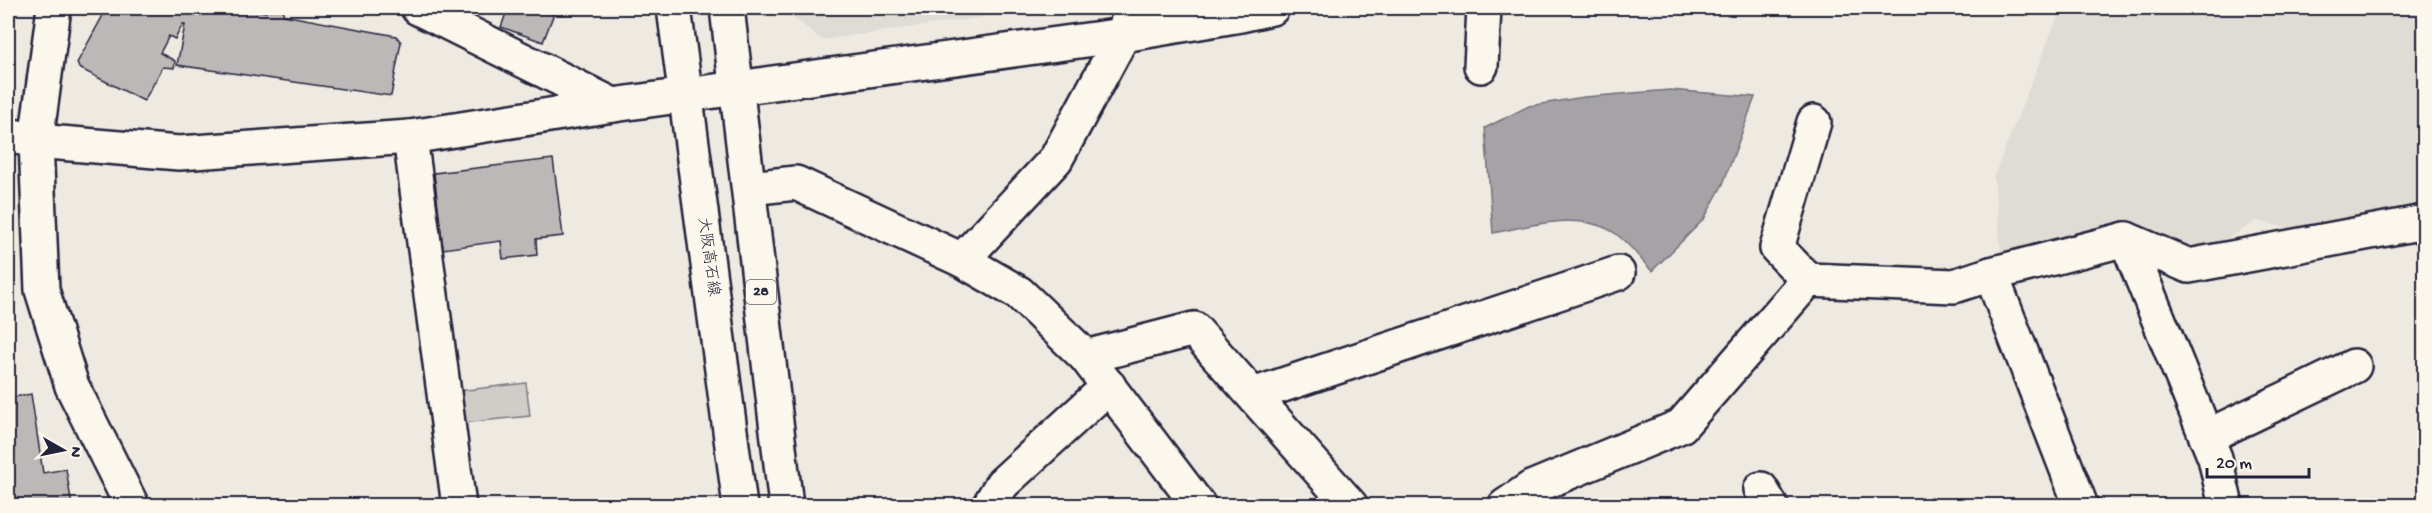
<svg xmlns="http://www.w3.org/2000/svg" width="2432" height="513" viewBox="0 0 2432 513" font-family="'Gochi Hand','Klee One',sans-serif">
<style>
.built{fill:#dfdbd5}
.green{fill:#d0cdc9;stroke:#797882;stroke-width:1.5}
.water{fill:#a6a3a7;stroke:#716f7c;stroke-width:1.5}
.building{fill:#bcb8b8;stroke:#22223b;stroke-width:1.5}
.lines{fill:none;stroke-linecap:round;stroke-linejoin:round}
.minor-casing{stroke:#22223b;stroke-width:38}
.major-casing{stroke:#22223b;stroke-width:38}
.minor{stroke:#fbf7ec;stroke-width:33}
.major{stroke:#fbf7ec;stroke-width:33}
.labels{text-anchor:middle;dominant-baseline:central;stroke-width:4.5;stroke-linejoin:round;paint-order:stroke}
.shield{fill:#fbf7ec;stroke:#636270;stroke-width:1.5}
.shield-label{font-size:15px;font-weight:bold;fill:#22223b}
.street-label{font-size:16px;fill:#22223b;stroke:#fbf7ec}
</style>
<rect width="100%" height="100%" fill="#eeeae2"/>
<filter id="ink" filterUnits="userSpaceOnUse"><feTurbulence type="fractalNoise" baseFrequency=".0167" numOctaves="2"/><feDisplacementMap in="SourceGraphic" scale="12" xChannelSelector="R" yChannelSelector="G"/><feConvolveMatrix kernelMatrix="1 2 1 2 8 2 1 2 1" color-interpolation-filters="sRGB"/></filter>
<g filter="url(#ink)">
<g class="built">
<polygon points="781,8 1047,8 822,40"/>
<polygon points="2061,8 2424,8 2424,204 2307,232 2256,221 2205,253 2120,228 2001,253 1994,176"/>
</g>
<polygon class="green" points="526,383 530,416 463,423 459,391"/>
<path class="water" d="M1670,90L1755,97L1723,184L1704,219L1652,271C1640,259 1630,244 1616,234C1582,210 1529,226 1493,233L1485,128L1529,106L1584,97Z"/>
<g class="building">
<polygon points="107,8 241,8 266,12 267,8 284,8 283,15 396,36 401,42 391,96 177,65 185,25 183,24 175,39 169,36 160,53 175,61 174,68 163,67 144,101 79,68 77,63"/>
<polygon points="508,8 556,8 543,42 501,27"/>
<polygon points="553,159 563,236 536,239 537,255 503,259 501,241 443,249 434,173"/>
<polygon points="31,394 43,473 66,469 72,506 8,506 8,398"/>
</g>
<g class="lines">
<defs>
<g id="minor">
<polyline points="54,8 36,141 42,290 72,386 132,506"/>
<polyline points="418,8 613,105"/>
<polyline points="1481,66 1484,8"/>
<polyline points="8,135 36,141 179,153 410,137 613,105 1123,35 1241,15 1272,8"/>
<polyline points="410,137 459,506"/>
<polyline points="749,188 796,183 962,260 1019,293 1086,357 1199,506"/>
<polyline points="2126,239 2215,458 2226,506"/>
<polyline points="962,260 1056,159 1123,35 1132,8"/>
<polyline points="1991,274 2081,506"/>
<polyline points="1808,280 1777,248 1814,122"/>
<polyline points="1086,357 1194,329 1351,506"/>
<polyline points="1253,395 1618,273"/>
<polyline points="2206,437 2354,366"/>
<polyline points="1761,489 1771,506"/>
<polyline points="989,506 1002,484 1109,386"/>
<polyline points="1505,506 1531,488 1681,426 1808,280 1954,286 1991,274 2126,239 2189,266 2424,222"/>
</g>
<g id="major">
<polyline points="674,8 740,506"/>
<polyline points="727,8 786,506"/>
</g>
</defs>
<use href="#minor" class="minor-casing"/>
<use href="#major" class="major-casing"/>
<use href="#minor" class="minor"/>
<use href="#major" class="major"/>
</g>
</g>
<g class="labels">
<rect class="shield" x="746" y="280" width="30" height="24" rx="4.5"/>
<g class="shield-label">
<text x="761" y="292">28</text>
</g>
<g class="street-label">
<text transform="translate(707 257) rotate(82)">大阪高石線</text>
</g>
</g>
<rect width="2432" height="513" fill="none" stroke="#fbf7ec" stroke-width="30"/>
<rect x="15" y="15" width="2402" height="483" fill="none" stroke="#22223b" stroke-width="2" filter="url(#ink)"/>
<g transform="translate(63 450) rotate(99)" stroke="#fbf7ec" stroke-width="4.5" paint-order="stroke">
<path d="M0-4.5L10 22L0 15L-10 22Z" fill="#22223b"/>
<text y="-9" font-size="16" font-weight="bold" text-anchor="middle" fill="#22223b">N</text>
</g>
<path d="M2207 468v9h102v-9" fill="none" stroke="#22223b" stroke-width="3"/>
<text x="2216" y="468" font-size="18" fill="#22223b" stroke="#fbf7ec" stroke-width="4.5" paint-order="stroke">20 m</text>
</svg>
